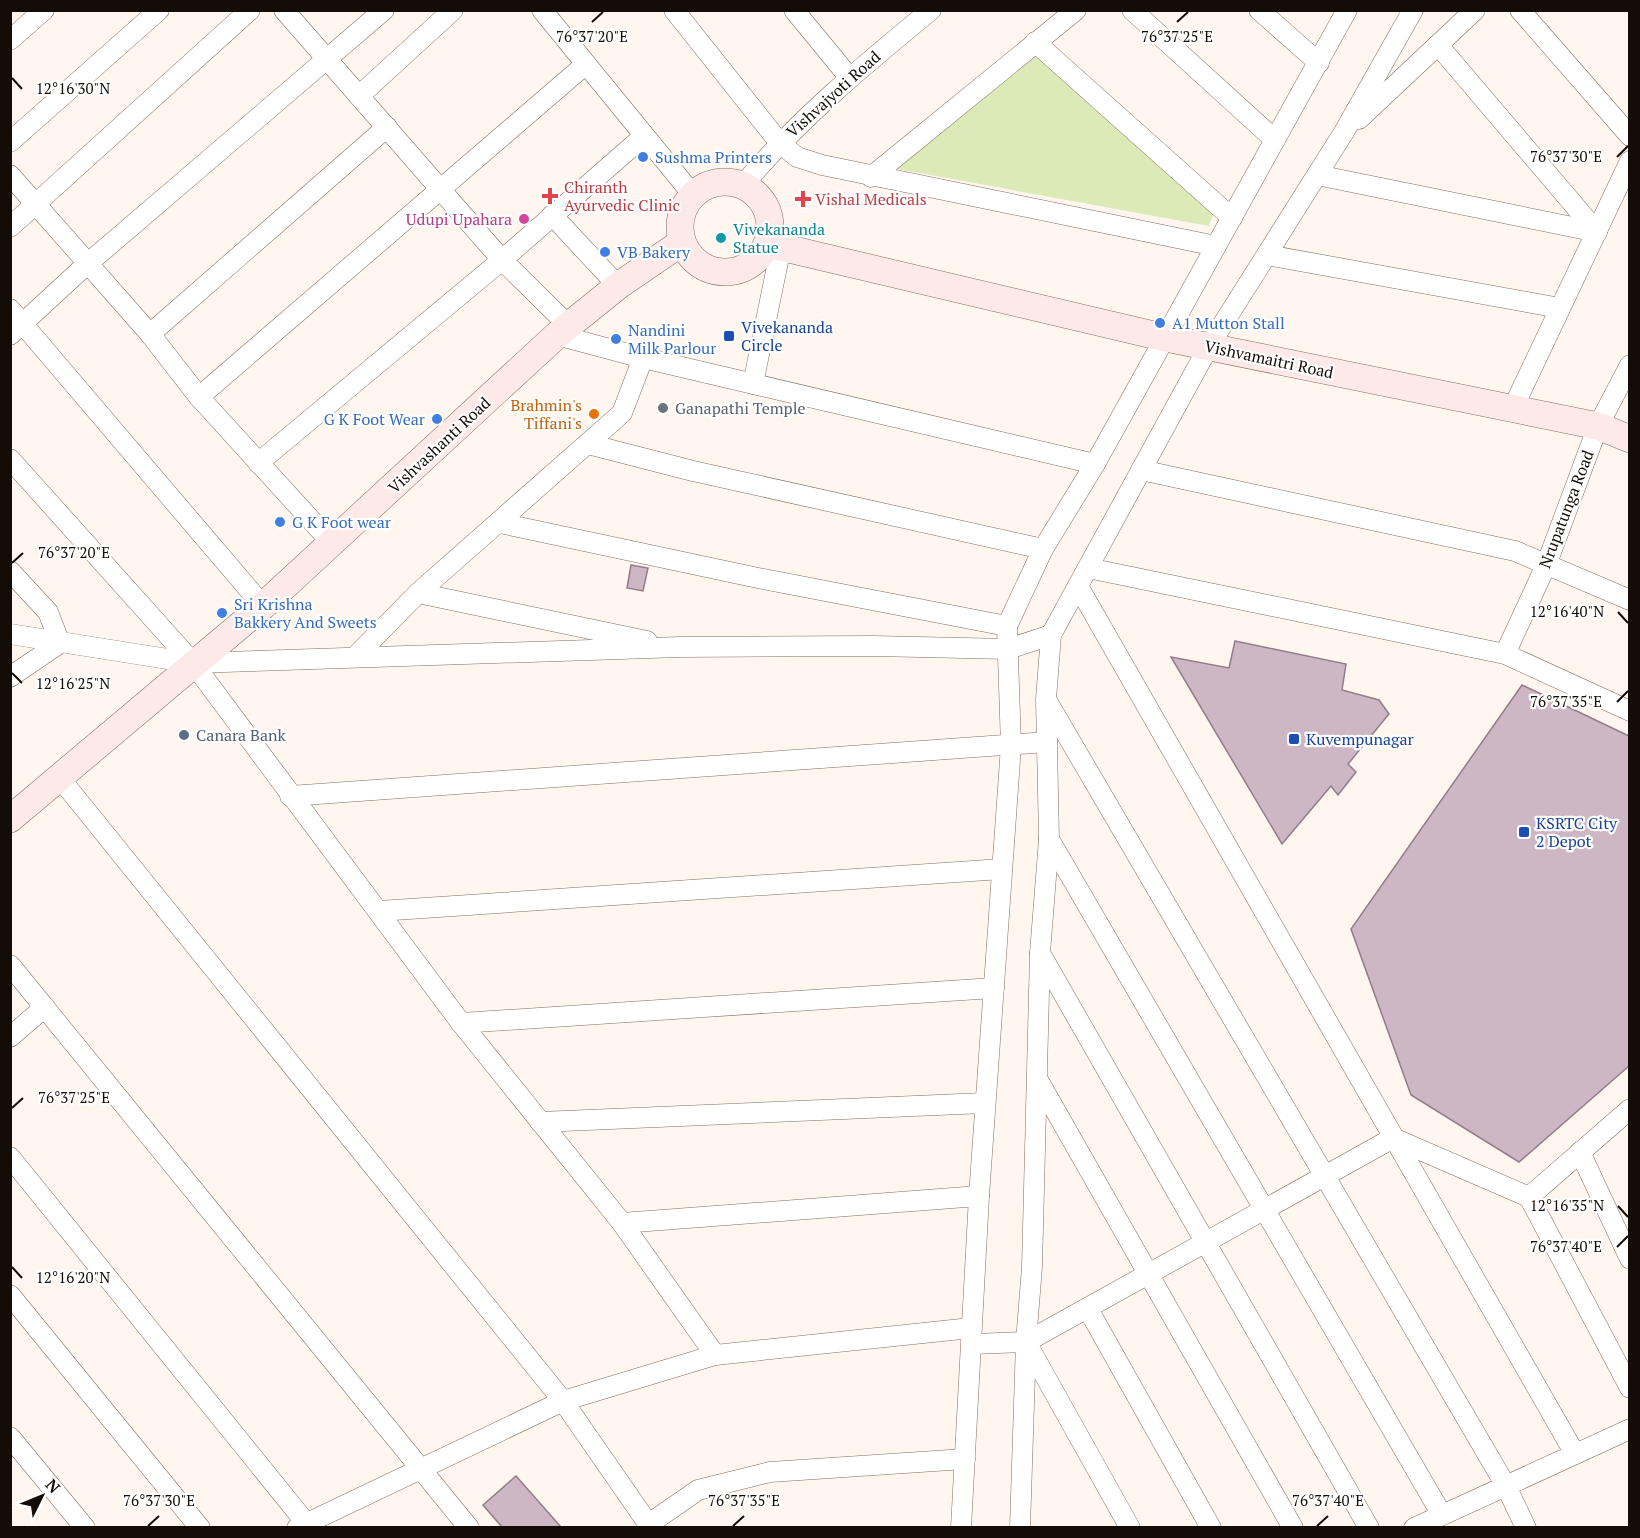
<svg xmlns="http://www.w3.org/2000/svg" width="1640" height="1538" viewBox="0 0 1640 1538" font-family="'PT Serif',serif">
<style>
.green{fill:#dbeab6}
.building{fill:#ceb7c5;stroke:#927c8a;stroke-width:1.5}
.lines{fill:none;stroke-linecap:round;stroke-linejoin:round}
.street-casing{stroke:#826e60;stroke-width:21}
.secondary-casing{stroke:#826e60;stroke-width:28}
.street{stroke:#fff;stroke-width:20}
.secondary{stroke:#fee9e9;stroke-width:27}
.ticks{fill:none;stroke:#130c07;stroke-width:2}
.shop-dot{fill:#3f7fe0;stroke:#fff;stroke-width:2}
.health-dot{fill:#e0444e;stroke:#fff;stroke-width:2}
.hotel-dot{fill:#d1479c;stroke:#fff;stroke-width:2}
.culture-dot{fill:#0f9aa8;stroke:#fff;stroke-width:2}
.transit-dot{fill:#1a4fb4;stroke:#fff;stroke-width:2}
.worship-dot{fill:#6b7280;stroke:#fff;stroke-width:2}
.food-dot{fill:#e8710a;stroke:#fff;stroke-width:2}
.service-dot{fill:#5c6f8a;stroke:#fff;stroke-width:2}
.labels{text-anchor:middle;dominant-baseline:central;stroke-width:4.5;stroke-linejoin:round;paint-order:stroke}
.street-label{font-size:16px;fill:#130c07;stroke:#fff}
.shop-label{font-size:16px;fill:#366cbe;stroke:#fff;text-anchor:start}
.health-label{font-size:16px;fill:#be3a42;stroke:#fff;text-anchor:start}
.hotel-label{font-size:16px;fill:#b23c85;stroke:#fff;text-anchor:end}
.culture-label{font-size:16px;fill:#0d838f;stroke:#fff;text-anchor:start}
.transit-label{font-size:16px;fill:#164399;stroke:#fff;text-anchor:start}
.food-label{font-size:16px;fill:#c56008;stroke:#fff;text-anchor:end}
.worship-label{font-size:16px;fill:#5b616d;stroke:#fff;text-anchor:start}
.service-label{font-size:16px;fill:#4e5e75;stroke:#fff;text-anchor:start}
.ticks-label{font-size:15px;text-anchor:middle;fill:#130c07;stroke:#fff;stroke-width:4.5;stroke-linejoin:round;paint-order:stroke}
</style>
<rect width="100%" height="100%" fill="#fff6ef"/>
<polygon class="green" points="1037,56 1214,212 1209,226 892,168"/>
<g class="building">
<polygon points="631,565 648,568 643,591 627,588"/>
<polygon points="1235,641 1346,664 1342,690 1379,700 1389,714 1348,764 1356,772 1338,795 1331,786 1282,844 1171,657 1229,668"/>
<polygon points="1522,685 1629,736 1629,1066 1519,1162 1411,1095 1351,929"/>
<polygon points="516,1476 561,1527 502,1527 483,1505"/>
</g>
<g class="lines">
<defs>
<g id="street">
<polyline points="284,10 502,260 569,326"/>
<polyline points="542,10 693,195"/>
<polyline points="674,10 779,142 797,157 822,165 1216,246"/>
<polyline points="794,10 849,77"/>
<polyline points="1132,10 1275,140"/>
<polyline points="1259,10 1319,63"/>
<polyline points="1520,10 1630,136"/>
<polyline points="10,40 44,10"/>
<polyline points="1035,42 1232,218"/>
<polyline points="1438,45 1597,232"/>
<polyline points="359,96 453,10"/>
<polyline points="1359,119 1475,10"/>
<polyline points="10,142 159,10"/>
<polyline points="10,175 150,334 199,397 332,543"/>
<polyline points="1317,175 1597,232"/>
<polyline points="871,177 1076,10"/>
<path d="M743,185C799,119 864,65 931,10"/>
<polyline points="552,215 618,286"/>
<polyline points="10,227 250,10"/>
<polyline points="1267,255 1560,308"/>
<polyline points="10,309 263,606"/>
<polyline points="150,334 387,127"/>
<polyline points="10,335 86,265 384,10"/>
<polyline points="557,335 643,358 1095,464"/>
<polyline points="753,384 781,247"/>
<polyline points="199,397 586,64"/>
<polyline points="1512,410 1630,161"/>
<polyline points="588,444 693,471 1043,549"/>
<polyline points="10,459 193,663 461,1023 622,1223 715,1355"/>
<polyline points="258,463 502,260 644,136"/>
<polyline points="1141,470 1515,551 1630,600"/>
<polyline points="500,523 758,578 1007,626"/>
<polyline points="1088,568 1505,654 1630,711"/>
<polyline points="10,571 48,612 60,643 10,677"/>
<polyline points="1078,586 1575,1454"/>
<polyline points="418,593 647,641"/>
<polyline points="10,634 193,663 680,647 874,646 1008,649 1051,635"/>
<polyline points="1505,654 1547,563 1598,426 1630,365"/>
<polyline points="355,657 418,593 622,413 643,358"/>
<polyline points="1047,701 1506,1486 1526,1528"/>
<polyline points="59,777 563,1401 651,1528"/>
<polyline points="290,796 1047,742"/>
<polyline points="1049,839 1442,1515"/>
<polyline points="379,911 1002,869"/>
<polyline points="1040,953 1369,1528"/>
<polyline points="10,965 469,1528"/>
<polyline points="461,1023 994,988"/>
<polyline points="10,1037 45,1007"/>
<polyline points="1038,1080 1293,1528"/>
<polyline points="540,1122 985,1103"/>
<polyline points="1580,1152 1630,1259"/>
<polyline points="10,1157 306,1523"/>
<polyline points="1529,1197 1630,1109"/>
<polyline points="622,1223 979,1196"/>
<polyline points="10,1295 200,1528"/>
<polyline points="1088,1309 1211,1528"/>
<polyline points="973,1344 1026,1342"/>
<polyline points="10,1437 85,1528"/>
<polyline points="649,1524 698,1490 770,1472 965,1459"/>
<polyline points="297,1528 563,1401 715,1355 971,1328"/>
<polyline points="961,1528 979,1196 1011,746 1007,626 1043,549 1095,464 1347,10"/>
<polyline points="1020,1528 1026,1342 1032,1267 1040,953 1049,839 1046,699 1051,635 1209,346 1344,132 1413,10"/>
<polyline points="1130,1528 1026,1342 1393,1138 1529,1197 1630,1388"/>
<polyline points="1414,1528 1630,1429"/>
</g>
<g id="secondary">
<circle cx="725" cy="227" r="45"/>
<polyline points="768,244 1166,338 1598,426 1630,439"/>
<polyline points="10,819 263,606 557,335 618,286 682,242"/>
</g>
</defs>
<use href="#street" class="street-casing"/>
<use href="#secondary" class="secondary-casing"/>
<use href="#street" class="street"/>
<use href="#secondary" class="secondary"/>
</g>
<path class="ticks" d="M592,22L603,12M1177,22L1188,12M12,78L22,89M1617,157L1628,146M12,563L23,553M1618,612L1628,623M12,673L22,683M1617,702L1628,691M12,1108L23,1098M1618,1206L1628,1217M1617,1247L1628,1236M12,1267L22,1278M148,1526L159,1516M733,1526L744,1516M1317,1526L1328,1516"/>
<g class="shop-dot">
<circle cx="643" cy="157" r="6"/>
<circle cx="605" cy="252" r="6"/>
<circle cx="1160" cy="323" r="6"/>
<circle cx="616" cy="339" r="6"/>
<circle cx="437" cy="419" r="6"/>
<circle cx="280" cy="522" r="6"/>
<circle cx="222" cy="613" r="6"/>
</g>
<g class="health-dot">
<path d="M547 187h6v6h6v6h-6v6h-6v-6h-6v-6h6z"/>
<path d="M800 190h6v6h6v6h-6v6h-6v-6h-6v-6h6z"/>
</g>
<circle class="hotel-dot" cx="524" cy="219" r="6"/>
<circle class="culture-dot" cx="721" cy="238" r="6"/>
<g class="transit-dot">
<rect x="723" y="330" width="12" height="12" rx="3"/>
<rect x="1288" y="733" width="12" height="12" rx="3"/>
<rect x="1518" y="826" width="12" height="12" rx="3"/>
</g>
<circle class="worship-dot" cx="663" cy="408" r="6"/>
<circle class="food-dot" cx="594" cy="414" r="6"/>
<circle class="service-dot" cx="184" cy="735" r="6"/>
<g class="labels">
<g class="street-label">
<text transform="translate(833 94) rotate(-42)">Vishvajyoti Road</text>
<text transform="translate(1269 359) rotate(12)">Vishvamaitri Road</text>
<text transform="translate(439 445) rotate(-43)">Vishvashanti Road</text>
<text transform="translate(1566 509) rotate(-69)">Nrupatunga Road</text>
</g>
<g class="shop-label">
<text x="655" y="157">Sushma Printers</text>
<text x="617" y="252">VB Bakery</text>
<text x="1172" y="323">A1 Mutton Stall</text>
<text x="628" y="330">Nandini<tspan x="628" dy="18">Milk Parlour</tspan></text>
<text x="425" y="419" text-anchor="end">G K Foot Wear</text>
<text x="292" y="522">G K Foot wear</text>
<text x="234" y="604">Sri Krishna<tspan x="234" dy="18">Bakkery And Sweets</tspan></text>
</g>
<g class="health-label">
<text x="564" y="187">Chiranth<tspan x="564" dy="18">Ayurvedic Clinic</tspan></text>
<text x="815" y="199">Vishal Medicals</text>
</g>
<g class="hotel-label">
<text x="512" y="219">Udupi Upahara</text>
</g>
<g class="culture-label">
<text x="733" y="229">Vivekananda<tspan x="733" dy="18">Statue</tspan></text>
</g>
<g class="transit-label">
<text x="741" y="327">Vivekananda<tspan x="741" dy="18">Circle</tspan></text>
<text x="1306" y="739">Kuvempunagar</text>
<text x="1536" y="823">KSRTC City<tspan x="1536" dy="18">2 Depot</tspan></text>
</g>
<g class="food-label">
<text x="582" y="405">Brahmin's<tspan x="582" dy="18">Tiffani's</tspan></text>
</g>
<g class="worship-label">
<text x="675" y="408">Ganapathi Temple</text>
</g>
<g class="service-label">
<text x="196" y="735">Canara Bank</text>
</g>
</g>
<g class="ticks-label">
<text x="592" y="42">76°37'20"E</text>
<text x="1177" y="42">76°37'25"E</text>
<text x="73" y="94">12°16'30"N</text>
<text x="1566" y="162">76°37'30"E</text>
<text x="74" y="558">76°37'20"E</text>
<text x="1567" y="617">12°16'40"N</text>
<text x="73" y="689">12°16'25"N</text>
<text x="1566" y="707">76°37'35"E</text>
<text x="74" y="1103">76°37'25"E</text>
<text x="1567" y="1211">12°16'35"N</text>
<text x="1566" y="1252">76°37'40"E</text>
<text x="73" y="1283">12°16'20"N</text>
<text x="159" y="1506">76°37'30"E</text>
<text x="744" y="1506">76°37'35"E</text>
<text x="1328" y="1506">76°37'40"E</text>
</g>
<rect width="1640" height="1538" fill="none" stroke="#130c07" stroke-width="24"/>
<g transform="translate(42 1496) rotate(47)" stroke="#ffffff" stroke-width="4.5" paint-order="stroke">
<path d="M0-4.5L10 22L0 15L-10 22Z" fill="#130c07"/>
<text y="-9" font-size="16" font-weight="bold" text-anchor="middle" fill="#130c07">N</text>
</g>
</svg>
